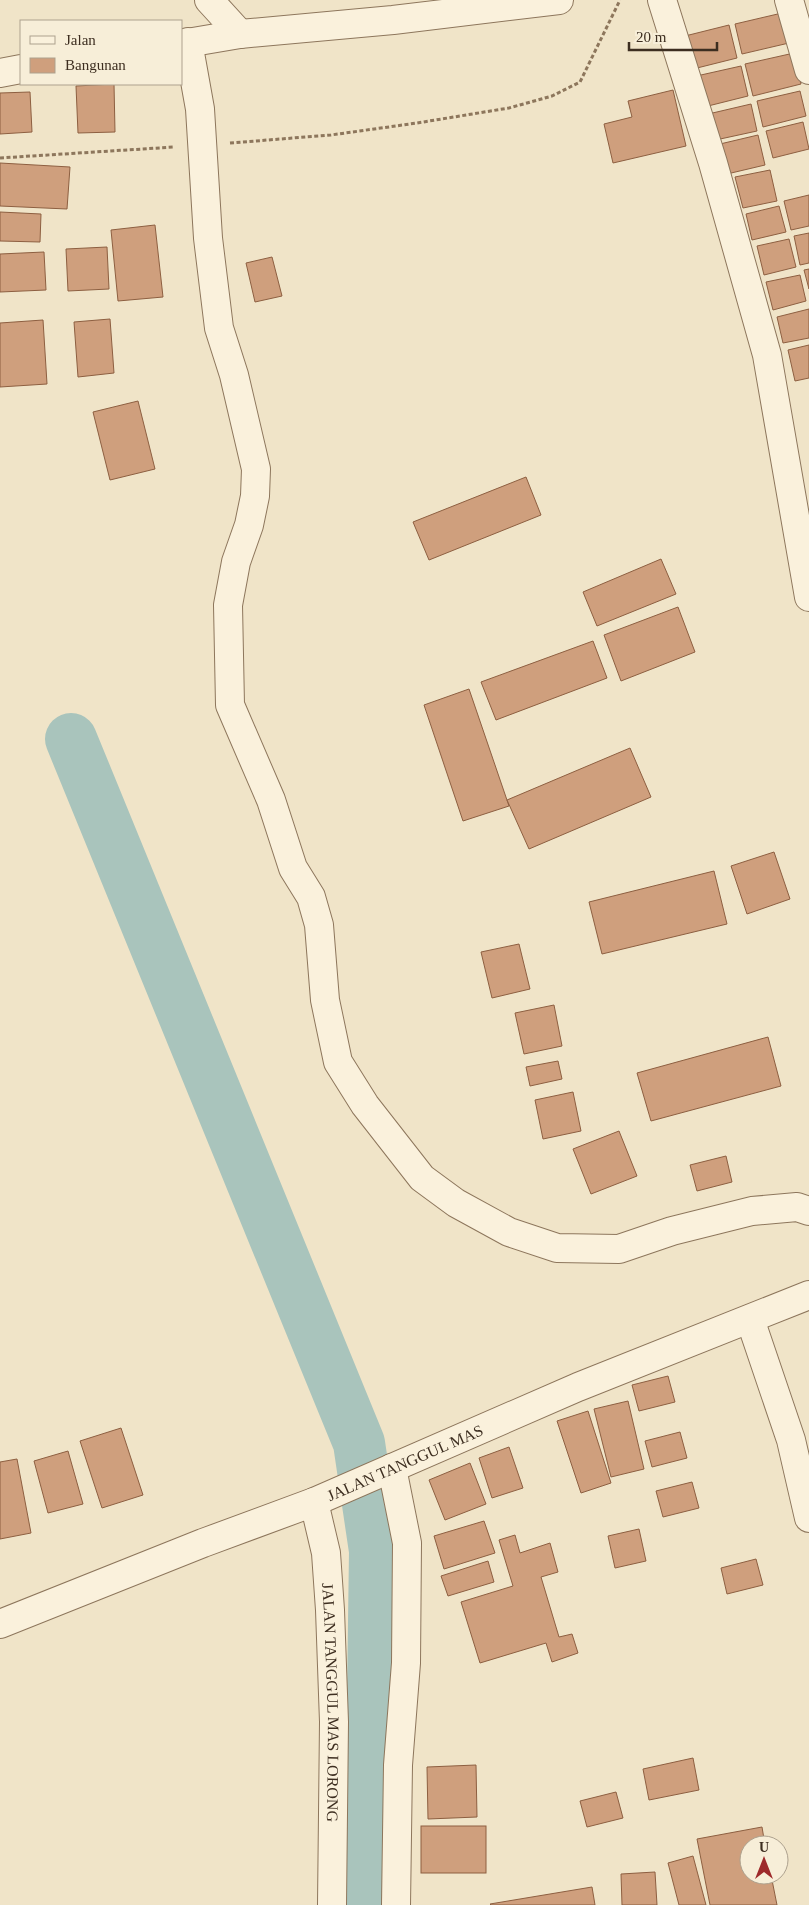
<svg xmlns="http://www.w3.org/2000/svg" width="809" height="1905" viewBox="0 0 809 1905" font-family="'Times New Roman',serif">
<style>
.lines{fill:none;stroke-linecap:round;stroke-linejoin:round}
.river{stroke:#a9c4bc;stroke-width:52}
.building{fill:#cf9f7d;stroke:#8d5f41}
.minor-casing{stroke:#8d765c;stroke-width:30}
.path{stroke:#8d765c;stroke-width:3;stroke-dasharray:4 2.5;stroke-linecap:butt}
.minor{stroke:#faf1dc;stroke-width:28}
.labels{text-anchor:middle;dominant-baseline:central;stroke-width:4.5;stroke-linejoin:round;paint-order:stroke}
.street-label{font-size:16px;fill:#3d2e20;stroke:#f7eed8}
</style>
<rect width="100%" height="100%" fill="#f0e4c8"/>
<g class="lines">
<polyline class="river" points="71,739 359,1443 375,1551 370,1905"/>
</g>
<g class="building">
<polygon points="782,13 789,43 742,54 735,24"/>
<polygon points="729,25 737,58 693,69 685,36"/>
<polygon points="794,53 801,84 753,96 745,64"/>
<polygon points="741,66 748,96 700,108 692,77"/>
<polygon points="114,84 115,132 78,133 76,86"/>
<polygon points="673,90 686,146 613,163 604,124 632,117 628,101"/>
<polygon points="800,91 806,116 763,127 757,101"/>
<polygon points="30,92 32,132 0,134 0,93"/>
<polygon points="751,104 757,131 711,141 704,115"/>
<polygon points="803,122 809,149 773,158 766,131"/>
<polygon points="758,135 765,165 727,174 720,144"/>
<polygon points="0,163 70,167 67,209 0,206"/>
<polygon points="770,170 777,201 743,208 735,177"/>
<polygon points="809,195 809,226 791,230 784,201"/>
<polygon points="779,206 786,232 752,240 746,214"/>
<polygon points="0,212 41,214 40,242 0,241"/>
<polygon points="155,225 163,297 118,301 111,230"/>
<polygon points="809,233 809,263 800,265 794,236"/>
<polygon points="789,239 796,267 764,275 757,246"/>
<polygon points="107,247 109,289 68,291 66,249"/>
<polygon points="44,252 46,290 0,292 0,254"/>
<polygon points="272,257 282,296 255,302 246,263"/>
<polygon points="809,269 809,289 804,270"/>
<polygon points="800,275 806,301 773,310 766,282"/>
<polygon points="809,309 809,338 783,343 777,317"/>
<polygon points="110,319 114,373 78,377 74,322"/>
<polygon points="43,320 47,384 0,387 0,323"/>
<polygon points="809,345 809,378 795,381 788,350"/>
<polygon points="138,401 155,469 110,480 93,412"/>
<polygon points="526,477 541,515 429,560 413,522"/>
<polygon points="661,559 676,594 597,626 583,592"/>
<polygon points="678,607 695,652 621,681 604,635"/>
<polygon points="593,641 607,678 496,720 481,682"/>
<polygon points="469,689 509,806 463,821 424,705"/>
<polygon points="630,748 651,797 529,849 507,800"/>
<polygon points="774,852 790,899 747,914 731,866"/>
<polygon points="714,871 727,924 602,954 589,902"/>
<polygon points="519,944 530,989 492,998 481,952"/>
<polygon points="554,1005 562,1046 524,1054 515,1013"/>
<polygon points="768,1037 781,1086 651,1121 637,1073"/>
<polygon points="558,1061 562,1079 530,1086 526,1067"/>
<polygon points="573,1092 581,1131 543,1139 535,1100"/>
<polygon points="619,1131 637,1176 591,1194 573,1149"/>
<polygon points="726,1156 732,1182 697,1191 690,1165"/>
<polygon points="668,1376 675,1402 639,1411 632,1385"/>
<polygon points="628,1401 644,1469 611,1477 594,1409"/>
<polygon points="588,1411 611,1483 581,1493 557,1421"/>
<polygon points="121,1428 143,1495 102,1508 80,1441"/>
<polygon points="680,1432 687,1458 652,1467 645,1441"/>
<polygon points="509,1447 523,1488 492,1498 479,1458"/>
<polygon points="68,1451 83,1504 48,1513 34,1461"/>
<polygon points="17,1459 31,1533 0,1539 0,1462"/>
<polygon points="470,1463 486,1504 445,1520 429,1480"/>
<polygon points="692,1482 699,1508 663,1517 656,1491"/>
<polygon points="484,1521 495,1553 444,1569 434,1536"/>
<polygon points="639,1529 646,1561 615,1568 608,1536"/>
<polygon points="515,1535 520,1553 550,1543 558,1572 541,1577 559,1637 572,1634 578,1653 552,1662 546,1643 480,1663 461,1602 513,1586 499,1540"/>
<polygon points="756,1559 763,1585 727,1594 721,1568"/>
<polygon points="488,1561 494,1582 448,1596 441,1576"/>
<polygon points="693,1758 699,1790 649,1800 643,1769"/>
<polygon points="476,1765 477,1817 428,1819 427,1767"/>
<polygon points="616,1792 623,1818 587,1827 580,1801"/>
<rect x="421" y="1826" width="65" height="47"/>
<polygon points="762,1827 765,1845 749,1845 749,1875 771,1875 777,1905 710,1905 697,1839"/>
<polygon points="693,1856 706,1905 679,1905 668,1863"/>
<polygon points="655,1872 657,1905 622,1905 621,1874"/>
<polygon points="592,1887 595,1905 491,1905 490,1904"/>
</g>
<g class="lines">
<defs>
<g id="minor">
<polyline points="209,0 240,34"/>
<polyline points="662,0 713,163 767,355 809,597"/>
<polyline points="789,0 809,70"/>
<polyline points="188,42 200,109 208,238 219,328 234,375 256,469 255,496 249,525 236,562 228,605 230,705 271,800 293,868 311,897 319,925 325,1000 338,1062 365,1105 422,1178 456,1203 509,1232 557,1248 619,1249 672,1231 752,1211 797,1207 809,1211"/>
<polyline points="181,44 240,34 393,20 559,0"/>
<polyline points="0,73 21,69"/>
<polyline points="750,1319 791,1440 809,1518"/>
<polyline points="392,1468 407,1543 406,1663 398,1765 396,1905"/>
<path id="s1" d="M314,1502L326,1553L330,1610L334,1722L332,1905"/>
<path id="s2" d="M0,1624L203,1543L314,1502L578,1387L809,1295"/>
</g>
</defs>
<use href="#minor" class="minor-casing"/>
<g class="path">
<polyline points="230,143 331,135 417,123 509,108 552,96 580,82 620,0"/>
<polyline points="0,158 174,147"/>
</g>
<use href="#minor" class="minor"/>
</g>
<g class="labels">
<g class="street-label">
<text stroke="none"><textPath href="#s2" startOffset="436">JALAN TANGGUL MAS</textPath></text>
<text stroke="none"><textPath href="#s1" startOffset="202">JALAN TANGGUL MAS LORONG</textPath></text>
</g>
</g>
<rect x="20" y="20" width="162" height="65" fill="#f7eed8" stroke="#ada18e"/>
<rect x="30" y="36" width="25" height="8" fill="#faf1dc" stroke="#ada18e"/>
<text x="65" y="45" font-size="15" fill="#3d2e20">Jalan</text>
<rect x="30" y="58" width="25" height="15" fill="#cf9f7d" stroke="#ada18e"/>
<text x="65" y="70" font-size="15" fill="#3d2e20">Bangunan</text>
<g transform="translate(764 1860)"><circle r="24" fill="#f7eed8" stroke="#ada18e"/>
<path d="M0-4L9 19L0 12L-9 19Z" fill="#9e2a2b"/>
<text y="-8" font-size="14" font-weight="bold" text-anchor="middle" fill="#3d2e20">U</text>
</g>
<path d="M629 42v8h88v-8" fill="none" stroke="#3d2e20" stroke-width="2.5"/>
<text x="636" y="42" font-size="15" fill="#3d2e20" stroke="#f7eed8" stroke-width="4" paint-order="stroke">20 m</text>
</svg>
